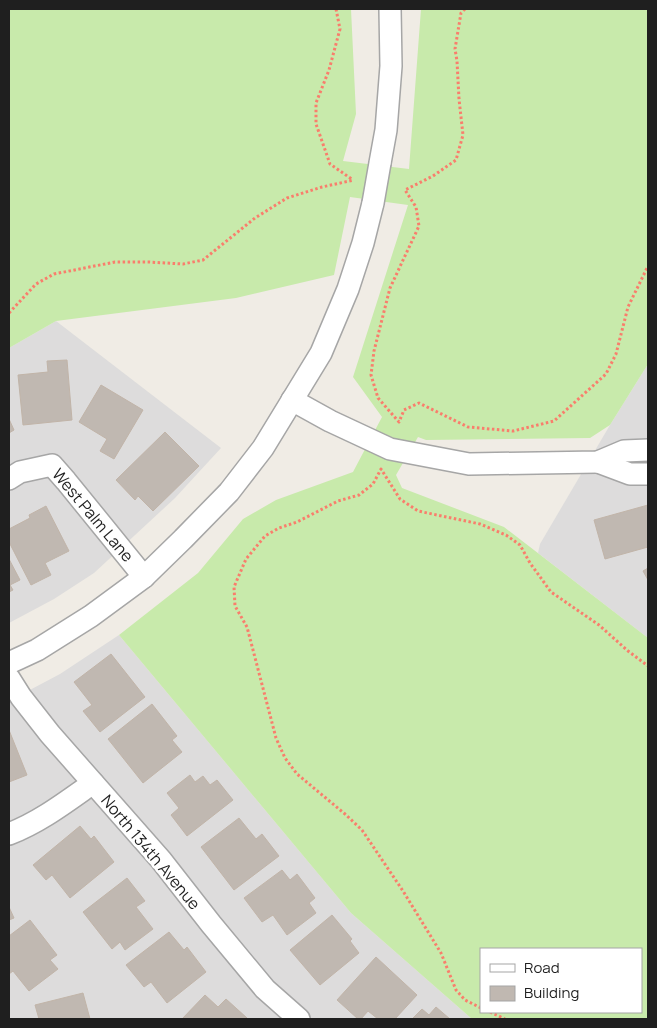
<svg xmlns="http://www.w3.org/2000/svg" width="657" height="1028" viewBox="0 0 657 1028" font-family="Manrope,sans-serif">
<style>
.residential{fill:#dddcdc}
.grass{fill:#c8eaab;fill-rule:evenodd}
.building{fill:#c0b8b1;stroke:#c1b4a8}
.lines{fill:none;stroke-linecap:round;stroke-linejoin:round}
.minor-casing{stroke:#a6a6a6;stroke-width:24}
.path{stroke:#f97e6c;stroke-width:3;stroke-dasharray:2.5 2.5;stroke-linecap:butt}
.minor{stroke:#fff;stroke-width:21}
.minor-bridge-casing{stroke:#a6a6a6;stroke-width:24;stroke-linecap:butt}
.minor-bridge{stroke:#fff;stroke-width:21}
.labels{text-anchor:middle;dominant-baseline:central;stroke-width:5;stroke-linejoin:round;paint-order:stroke}
.street-label{font-size:16px;fill:#1f1f1f;stroke:#fff}
</style>
<rect width="100%" height="100%" fill="#f0ece5"/>
<g class="residential">
<polygon points="56,321 221,448 175,498 94,573 54,599 9,623 9,348"/>
<polygon points="648,364 648,638 538,553 540,544 610,425"/>
<polygon points="119,635 351,913 472,1019 9,1019 9,701 60,674"/>
</g>
<path class="grass" d="M9,9H351L356,114L343,161L409,169L421,9H648V364L610,425L590,438L426,440L418,437L396,475L402,488L504,527L648,638V1019H472L351,913L119,635L198,573L243,519L276,500L353,472L382,417L353,377L408,205L350,197L334,275L236,298L56,321L9,348ZM481,949H641V1012H481Z"/>
<g class="building">
<polygon points="67,360 72,420 23,425 18,375 48,372 47,361"/>
<polygon points="101,385 143,410 114,459 100,451 107,439 79,422"/>
<polygon points="9,419 14,430 9,433"/>
<polygon points="165,432 199,466 153,511 138,496 135,500 116,480"/>
<polygon points="648,505 648,547 605,559 594,520"/>
<polygon points="46,506 69,551 45,563 51,575 31,585 9,542 9,529 30,518 29,515"/>
<polygon points="9,559 20,580 10,585 13,590 9,592"/>
<polygon points="648,568 648,580 643,571"/>
<polygon points="111,654 145,697 100,732 83,711 92,705 74,682"/>
<polygon points="152,704 177,736 172,740 182,752 143,783 108,739"/>
<polygon points="9,730 27,775 9,782"/>
<polygon points="190,775 195,782 203,776 210,785 217,780 233,800 187,836 171,815 179,808 167,793"/>
<polygon points="239,818 256,839 262,834 279,856 234,890 201,847"/>
<polygon points="80,826 91,839 94,836 114,862 70,898 52,875 46,880 33,865"/>
<polygon points="282,870 290,880 297,874 315,898 309,903 316,913 287,935 273,915 262,922 244,898"/>
<polygon points="127,878 145,901 136,907 153,929 125,950 120,942 112,949 83,912"/>
<polygon points="9,907 14,918 9,920"/>
<polygon points="332,915 352,939 350,941 359,953 320,985 290,950"/>
<polygon points="30,920 57,955 50,960 58,969 29,991 13,971 9,974 9,936"/>
<polygon points="169,932 184,950 187,947 206,972 167,1003 151,982 144,987 126,965"/>
<polygon points="376,957 417,995 395,1019 378,1019 368,1011 361,1019 358,1019 337,1000"/>
<polygon points="83,993 90,1019 39,1019 35,1005"/>
<polygon points="205,995 218,1007 226,999 247,1018 245,1019 182,1019"/>
<polygon points="436,1007 450,1019 412,1019 422,1009 429,1015"/>
</g>
<g class="lines">
<defs>
<g id="minor">
<polyline points="380,163 386,130 391,66 390,9"/>
<polyline points="292,400 330,421 390,449 469,464 598,462 624,451 648,450"/>
<polyline points="598,462 630,474 648,474"/>
<polyline points="9,479 20,472 52,465 66,481 144,577"/>
<polyline points="9,663 37,650 91,616 144,577 183,539 229,492 263,448 321,353 348,289 363,243 373,203"/>
<polyline points="9,678 21,697 50,734 161,860 211,924 265,989 299,1019"/>
<path d="M9,834C40,822 66,802 93,783"/>
</g>
</defs>
<use href="#minor" class="minor-casing"/>
<g class="path">
<polyline points="336,9 340,29 329,70 316,103 316,124 330,164 353,180"/>
<polyline points="465,9 461,13 455,49 457,61 459,99 463,135 456,160 433,176 405,190 416,207 419,226 390,288 374,351 371,375 378,398 399,422 404,410 419,403 468,427 513,431 554,421 606,374 616,354 628,307 648,266"/>
<polyline points="9,313 36,284 54,274 115,262 148,262 183,264 203,260 255,218 287,198 322,187 354,180"/>
<polyline points="481,1008 465,1000 456,990 441,953 403,891 362,830 345,814 297,774 285,758 276,738 247,627 235,606 234,587 246,559 265,536 279,528 297,522 338,501 359,495 373,484 381,469 400,499 418,511 480,524 506,535 520,545 530,563 551,592 599,625 628,651 648,666"/>
<polyline points="490,1012 505,1019"/>
</g>
<use href="#minor" class="minor"/>
<defs>
<polyline id="minor-bridge" points="373,203 380,163"/>
</defs>
<use href="#minor-bridge" class="minor-bridge-casing"/>
<use href="#minor-bridge" class="minor-bridge"/>
</g>
<g class="labels">
<g class="street-label">
<text transform="translate(93 515) rotate(50)">West Palm Lane</text>
<text transform="translate(151 852) rotate(50)">North 134th Avenue</text>
</g>
</g>
<rect width="657" height="1028" fill="none" stroke="#1f1f1f" stroke-width="20"/>
<rect x="480" y="948" width="162" height="65" fill="#ffffff" stroke="#a5a5a5"/>
<rect x="490" y="964" width="25" height="8" fill="#ffffff" stroke="#a5a5a5"/>
<text x="524" y="973" font-size="15" fill="#1f1f1f">Road</text>
<rect x="490" y="986" width="25" height="15" fill="#c0b8b1" stroke="#a5a5a5"/>
<text x="524" y="998" font-size="15" fill="#1f1f1f">Building</text>
</svg>
